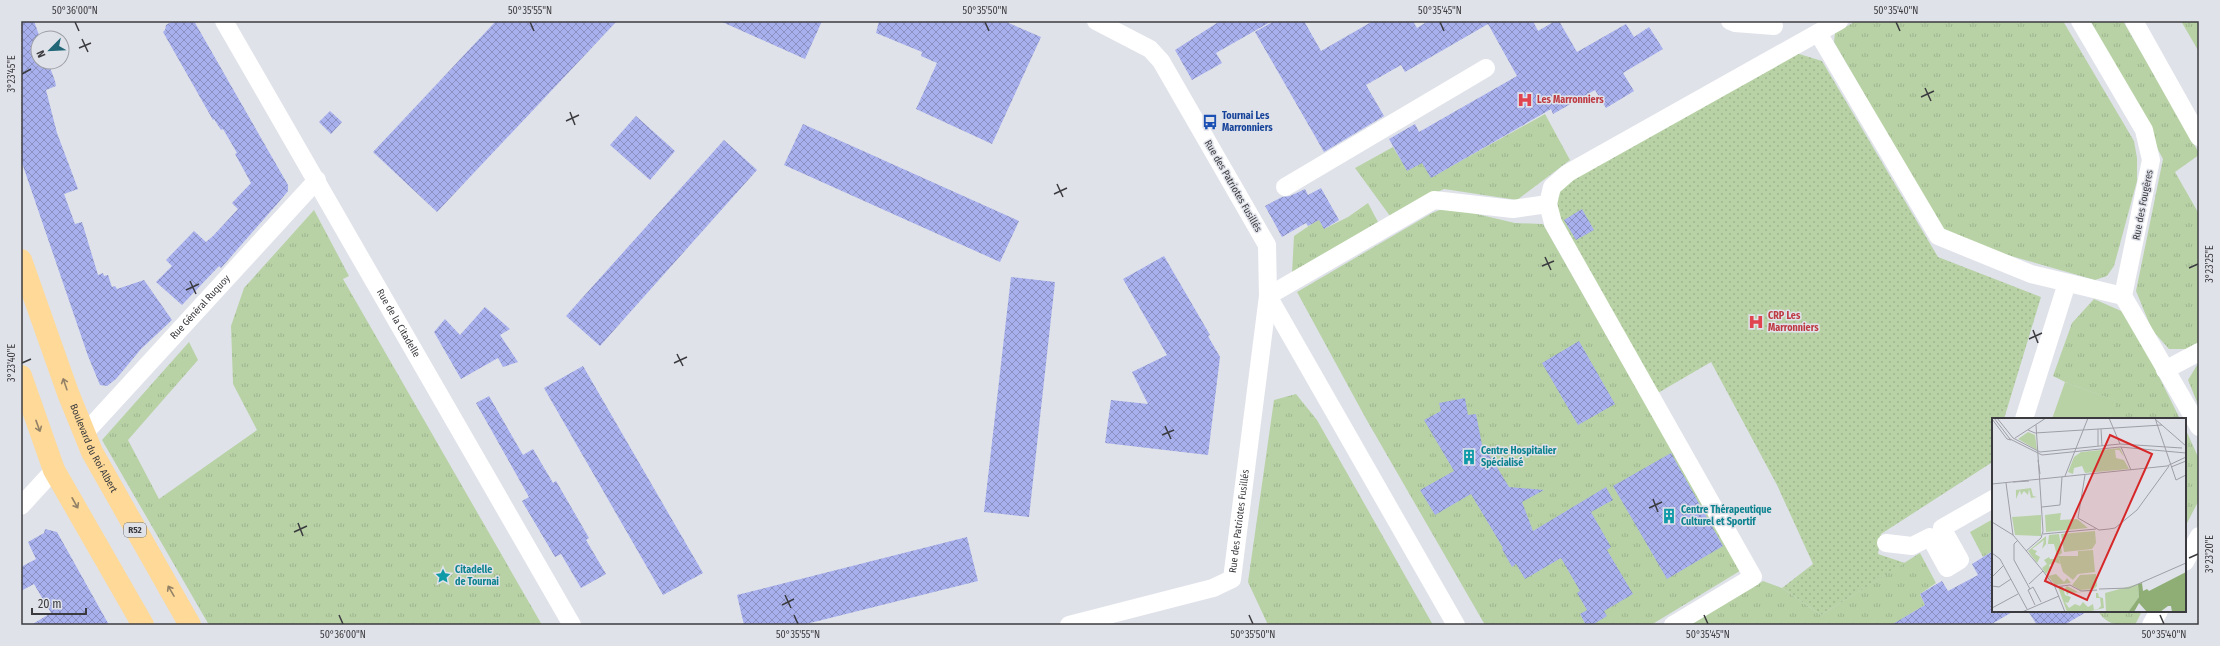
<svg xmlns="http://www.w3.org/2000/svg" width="2220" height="646" viewBox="0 0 2220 646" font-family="'Fira Sans Condensed',sans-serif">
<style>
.grass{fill:url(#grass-tufts)}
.park{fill:url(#park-dots)}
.garden{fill:#b8d2a6}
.building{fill:url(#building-cross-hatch)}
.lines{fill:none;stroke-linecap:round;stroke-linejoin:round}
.minor{stroke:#fff;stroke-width:18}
.major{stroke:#fed997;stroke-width:22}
.oneway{stroke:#938267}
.ticks{fill:none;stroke:#3b3b3f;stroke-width:1.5}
.labels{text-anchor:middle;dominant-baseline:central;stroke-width:3;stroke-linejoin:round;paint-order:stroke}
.shield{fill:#e0e2ea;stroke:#6c6d72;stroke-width:1}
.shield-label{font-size:9px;font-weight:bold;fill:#3b3b3f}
.health-label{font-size:10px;font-weight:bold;fill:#be3a42;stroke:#e0e2ea;text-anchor:start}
.transit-label{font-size:10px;font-weight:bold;fill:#164399;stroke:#e0e2ea;text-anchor:start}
.street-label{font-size:10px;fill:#3b3b3f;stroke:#e0e2ea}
.culture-label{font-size:10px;font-weight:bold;fill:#0d838f;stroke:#e0e2ea;text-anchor:start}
.inset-road{fill:none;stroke:#9e9fa6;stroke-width:1}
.view{fill:#d62828;fill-opacity:0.15;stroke:#d62828;stroke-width:2}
.inset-edge{fill:none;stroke:#3b3b3f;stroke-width:2}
.neatline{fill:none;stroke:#3b3b3f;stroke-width:1.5}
.ticks-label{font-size:10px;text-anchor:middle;fill:#3b3b3f}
</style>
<defs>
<pattern id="grass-tufts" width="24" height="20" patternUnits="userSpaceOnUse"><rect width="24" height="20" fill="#b8d2a6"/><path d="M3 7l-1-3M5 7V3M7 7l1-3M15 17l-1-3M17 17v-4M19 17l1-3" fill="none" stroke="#9fb590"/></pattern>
<pattern id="park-dots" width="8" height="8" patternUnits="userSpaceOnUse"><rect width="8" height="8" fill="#b8d2a6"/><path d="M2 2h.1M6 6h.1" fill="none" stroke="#9fb590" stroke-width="1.8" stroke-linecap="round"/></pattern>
<pattern id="building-cross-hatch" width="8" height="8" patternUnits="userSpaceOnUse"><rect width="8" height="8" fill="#a8b1ed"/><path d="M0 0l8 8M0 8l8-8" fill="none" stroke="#8a91c1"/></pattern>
</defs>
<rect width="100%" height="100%" fill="#e0e2ea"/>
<g class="grass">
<polygon points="1856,21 2063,21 2134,141 2137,158 2137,181 2114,266 2107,276 2095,280 1990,250 1943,231 1834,42 1835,33"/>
<polygon points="2088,21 2123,21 2199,153 2199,155 2175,172 2199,214 2199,342 2187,349 2169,349 2152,330 2136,291 2163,159"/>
<polygon points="2181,21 2199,21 2199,52"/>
<polygon points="1545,114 1570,160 1517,200 1444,189 1390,216 1355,168 1393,147 1407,170 1425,161 1432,177"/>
<polygon points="1368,203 1378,222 1292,273 1294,236 1319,219 1324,229 1348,217"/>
<polygon points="1447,207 1515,223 1543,224 1670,447 1743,569 1651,625 1485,625 1365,417 1297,292 1432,213"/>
<polygon points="314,210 349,276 343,279 542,625 209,625 102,440 189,342 198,360 128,440 159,499 257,430 233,384 231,326 244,288"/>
<polygon points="2094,299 2128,314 2180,419 2110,419 2116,401 2065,382 2053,376 2072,323"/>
<polygon points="2199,362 2199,407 2188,380"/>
<polygon points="1296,394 1317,420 1433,625 1268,625 1248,582 1274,400"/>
<polygon points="2185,428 2199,459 2199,500 2185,527"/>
<polygon points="1993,519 1993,551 1983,557 1970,532"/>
<polygon points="1920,553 1936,583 1920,594 1925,605 1905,617 1910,625 1690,625 1763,581 1782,588 1821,615"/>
<path d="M2098,611H2142L2135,625C2119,625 2107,626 2098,611Z"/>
</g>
<polygon class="park" points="1786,50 1822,61 1938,257 2041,297 2004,419 1993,419 1991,463 1881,534 1878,554 1905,563 1821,615 1782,588 1813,564 1777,485 1711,362 1651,397 1553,223 1552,187"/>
<polygon class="garden" points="2065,382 2117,401 2110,419 2052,419"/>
<g class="building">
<polygon points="21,21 34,21 40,38 38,38 38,62 48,62 55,81 56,86 46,90 57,133 78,189 64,194 75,224 82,222 98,275 103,273 104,276 108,275 112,287 115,286 117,289 144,280 172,320 141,349 116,379 107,386 100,385 88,356 21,160"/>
<polygon points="173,21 194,21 288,185 288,191 278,203 221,268 219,266 182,305 156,282 172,266 166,260 194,231 206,242 213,236 238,209 232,203 251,183 235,154 237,153 223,129 221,130 214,119 213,120 163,32 165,30 166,25"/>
<polygon points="496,21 617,21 437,212 373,152"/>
<polygon points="720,21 822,21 805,59"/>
<polygon points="879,21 1004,21 1041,37 992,144 916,109 937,63 921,56 922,52 876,33"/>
<polygon points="1220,21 1272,21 1216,53 1222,63 1192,80 1175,50"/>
<polygon points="1274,21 1304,21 1321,51 1373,21 1413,21 1417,28 1428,21 1533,21 1538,31 1555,21 1559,21 1577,52 1626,24 1634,37 1649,27 1663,49 1623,73 1634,91 1606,108 1595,90 1553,114 1551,109 1431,178 1422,163 1407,171 1389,139 1415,124 1419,132 1517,76 1488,24 1405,72 1401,65 1366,85 1384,116 1324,152 1255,32"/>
<polygon points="330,111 342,122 331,134 319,122"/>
<polygon points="636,116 675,151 650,180 610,145"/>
<polygon points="803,124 1019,221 1000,262 784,165"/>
<polygon points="724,140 757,170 600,346 566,316"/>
<polygon points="1321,188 1339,220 1324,229 1319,220 1308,226 1306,223 1282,237 1265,206 1282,197 1290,196 1305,189 1308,195"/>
<polygon points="1582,209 1594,230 1576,240 1564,220"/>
<polygon points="1164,256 1210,335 1208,336 1220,357 1208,455 1105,443 1111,400 1148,404 1132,372 1167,355 1123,279"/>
<polygon points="1011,277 1055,282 1029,517 984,512"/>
<polygon points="485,307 510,329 500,335 518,362 503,367 498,358 461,379 434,332 445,319 460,335"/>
<polygon points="1579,341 1615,404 1578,425 1542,363"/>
<polygon points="583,366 703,573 663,595 544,388"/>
<polygon points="489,396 523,455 533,449 553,483 556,481 589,538 586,540 606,574 581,588 561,554 555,557 522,501 529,497 476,403"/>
<polygon points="1465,398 1468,415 1476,414 1484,455 1489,454 1509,487 1544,490 1522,502 1533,531 1606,487 1613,500 1591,512 1611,547 1607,550 1633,594 1604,611 1607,616 1592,625 1586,625 1580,614 1587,610 1577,593 1580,591 1561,558 1525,579 1516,564 1512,567 1502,549 1503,548 1471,494 1435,515 1420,490 1454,471 1424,420 1441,411 1439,403"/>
<polygon points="1671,453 1723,546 1667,579 1613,486"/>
<polygon points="45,529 57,532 109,625 31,625 51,613 34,584 21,591 21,567 36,559 28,542 44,533"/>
<polygon points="967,537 978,581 802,625 744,625 737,595"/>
<polygon points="1993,551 1993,611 2014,611 1990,625 1891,625 1925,605 1920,594 1942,581 1948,591 1978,575 1972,564"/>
<polygon points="2028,611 2088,611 2064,625 2037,625"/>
</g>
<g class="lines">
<g class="minor">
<path id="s1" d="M224,21L572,625"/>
<polyline points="1730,21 1735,23 1774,26"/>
<polyline points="2080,21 2144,130 2151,160 2123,296 2199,427"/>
<polyline points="2134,21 2199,137"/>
<polyline points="1818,33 1938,236 2031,274 2123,296"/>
<polyline points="1285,187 1486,68"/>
<polyline points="1548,204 1553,223 1753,577 1673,625"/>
<polyline points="2165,370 2199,352"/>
<polyline points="2024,419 2067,283"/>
<path id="s2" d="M84,434L317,180"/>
<polyline points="21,506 54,470"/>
<polyline points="1886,543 1912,546 1930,537 1947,568 1960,560 1942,528 1993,499"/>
<polyline points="2185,562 2199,536"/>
<path id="s3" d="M1069,625L1213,588L1232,579L1268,296L1267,245L1161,61L1150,49L1096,21"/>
<polyline points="1456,625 1268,296 1434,200 1513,209 1548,204 1552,187 1568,173 1839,21"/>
<polyline points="2151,625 2159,611"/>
</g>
<g class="major">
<path id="s4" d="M21,260L68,393L92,452L190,625"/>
<polyline points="21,376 54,470 143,625"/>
</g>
</g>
<defs><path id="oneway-shaft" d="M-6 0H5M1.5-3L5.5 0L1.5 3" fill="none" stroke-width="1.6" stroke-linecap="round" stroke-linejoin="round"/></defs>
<g class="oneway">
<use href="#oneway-shaft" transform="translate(65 384) rotate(-109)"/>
<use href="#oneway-shaft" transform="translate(38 426) rotate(70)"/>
<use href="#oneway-shaft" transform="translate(75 503) rotate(61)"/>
<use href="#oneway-shaft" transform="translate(171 591) rotate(-120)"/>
</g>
<path class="ticks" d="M75,22L79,31M530,22L534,31M985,22L989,31M1440,22L1444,31M1896,22L1900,31M82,39L88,52M79,48L91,43M22,74L31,69M1925,88L1931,101M1921,97L1934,91M570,112L575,125M566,121L579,115M1057,184L1063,197M1054,194L1067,188M1545,257L1551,270M1542,266L1554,261M2189,268L2198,264M190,281L196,294M186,290L199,284M2033,330L2038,343M2029,339L2042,333M677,354L683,366M22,363L31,359M674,363L687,357M1165,426L1171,439M1162,435L1174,430M1653,499L1658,512M1649,508L1662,502M298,523L303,536M294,532L307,526M2189,558L2198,554M785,595L791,608M782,605L794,599M339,615L343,624M794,615L798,624M1249,615L1253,624M1704,615L1708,624M2160,615L2164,624"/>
<defs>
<symbol id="hospital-bare" viewBox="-9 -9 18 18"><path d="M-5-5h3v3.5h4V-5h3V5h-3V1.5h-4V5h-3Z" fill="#e0444e" stroke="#e0e2ea" stroke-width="2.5" paint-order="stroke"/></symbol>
<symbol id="bus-bare" viewBox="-9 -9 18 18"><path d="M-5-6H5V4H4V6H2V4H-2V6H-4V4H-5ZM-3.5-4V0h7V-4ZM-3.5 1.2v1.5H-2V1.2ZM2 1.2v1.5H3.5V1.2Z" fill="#1a4fb4" stroke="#e0e2ea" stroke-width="2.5" paint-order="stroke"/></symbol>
<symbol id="building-bare" viewBox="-9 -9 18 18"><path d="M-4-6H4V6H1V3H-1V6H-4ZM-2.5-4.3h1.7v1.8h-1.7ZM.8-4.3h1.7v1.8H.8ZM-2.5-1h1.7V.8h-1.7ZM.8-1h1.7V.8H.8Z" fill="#0f9aa8" stroke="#e0e2ea" stroke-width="2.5" paint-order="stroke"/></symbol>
<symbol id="sight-bare" viewBox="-9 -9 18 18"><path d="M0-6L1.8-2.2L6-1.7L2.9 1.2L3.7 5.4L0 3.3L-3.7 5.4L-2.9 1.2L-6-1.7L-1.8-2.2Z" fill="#0f9aa8" stroke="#e0e2ea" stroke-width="2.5" paint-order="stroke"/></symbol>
</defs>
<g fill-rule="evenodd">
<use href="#hospital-bare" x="1514" y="89" width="22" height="22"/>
<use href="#bus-bare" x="1199" y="111" width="22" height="22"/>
<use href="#hospital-bare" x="1745" y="311" width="22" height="22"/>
<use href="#building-bare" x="1458" y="446" width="22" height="22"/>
<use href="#building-bare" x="1658" y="505" width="22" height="22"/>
<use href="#sight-bare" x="432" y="565" width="22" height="22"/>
</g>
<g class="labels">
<rect class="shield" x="124" y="523" width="22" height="14" rx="3"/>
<g class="shield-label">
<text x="135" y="530">R52</text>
</g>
<g class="health-label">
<text x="1537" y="100">Les Marronniers</text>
<text x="1768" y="316">CRP Les<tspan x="1768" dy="12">Marronniers</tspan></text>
</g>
<g class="transit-label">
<text x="1222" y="116">Tournai Les<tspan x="1222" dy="12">Marronniers</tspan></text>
</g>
<g class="street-label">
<text transform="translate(1233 186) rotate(60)">Rue des Patriotes Fusillés</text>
<text transform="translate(2143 205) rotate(-79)">Rue des Fougères</text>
<text stroke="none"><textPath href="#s2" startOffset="172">Rue Général Ruquoy</textPath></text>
<text stroke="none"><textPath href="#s1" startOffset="349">Rue de la Citadelle</textPath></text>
<text stroke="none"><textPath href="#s4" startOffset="202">Boulevard du Roi Albert</textPath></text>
<text stroke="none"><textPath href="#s3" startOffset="228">Rue des Patriotes Fusillés</textPath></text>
</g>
<g class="culture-label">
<text x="1481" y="451">Centre Hospitalier<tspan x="1481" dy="12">Spécialisé</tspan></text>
<text x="1681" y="510">Centre Thérapeutique<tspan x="1681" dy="12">Culturel et Sportif</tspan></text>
<text x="455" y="570">Citadelle<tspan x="455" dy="12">de Tournai</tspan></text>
</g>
</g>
<g transform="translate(1992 418)">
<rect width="194" height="194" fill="#e0e2ea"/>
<path d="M128,30L132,39L127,32H123L124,40L132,42L137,51L93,55L90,48L82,50L81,56L76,54L82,39L89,34ZM39,70L41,78L45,79L39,80L37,71L36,77L32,73L29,77L28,72L24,81V72ZM69,95L68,102L85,101L96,110L54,114L53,97ZM103,113L104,125L100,131L72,134L69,116ZM67,116L70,135L66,138L68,146L63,144L57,147L58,150L54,156L50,150L55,146L52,142L57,139L58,141H64L65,138L62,126H56L55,133L57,117ZM54,118V126L50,131L52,122L40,131L45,133L43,136L48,139L45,145L36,133ZM64,156L72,164L75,160L79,165L63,167L56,158ZM104,156L105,168L102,171L88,172L80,167L88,157ZM146,166L147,179L137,194H114L113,175ZM75,168L86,174L120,172L77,175L75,177L73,170ZM66,169H71L73,177L79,179L76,185L73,184L77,190L83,186L88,188L91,184L96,189L101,186L102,192L106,191L109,188L108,180H104V175H106L107,179L111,180L112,190L95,194H75Z" fill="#b8d2a6"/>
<path d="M194,154V193L180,194L179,188H176L168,194H155L147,185L142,194L137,193L147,179L146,166L150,165L151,173L155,171L157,173Z" fill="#8eae76"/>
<path d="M36,14L43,17L45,32L26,21ZM49,97V118L23,117L20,99ZM101,132L103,154L86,156L81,162L71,154L66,138H86V133Z" fill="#b8d2a6"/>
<path class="inset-road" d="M2,0L18,21L50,37L128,29L194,35M5,0L21,20L48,34L128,26L190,30M117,0L128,26M163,0L184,62L194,57M0,1L15,21L19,22M163,1L194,28M106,11V28M109,11L110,28M36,12L43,15L170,7M23,20L54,0M129,29L139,52M46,42L48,56M179,49L194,43M93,57L86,100L107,112L117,111L123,110L145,92L177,48M73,58L96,0M21,64L37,63M14,65L21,117M0,66L175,48L194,39M50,89L68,87L70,59M0,104L21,117L51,153L63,169L73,194M51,116L104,111M26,122L22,126V142L38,171M34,133L49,120L51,113L44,7M0,135L8,141L35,191M0,159L11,148M37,166L51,153M0,168L7,169L19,161M63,169L78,167L89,173L105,172M107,171L137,170L194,145M43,187L36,172L38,171L41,169L49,184M0,190L26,176M30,194L67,178"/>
<path class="view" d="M118,17L160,36L95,182L53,163Z"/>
<rect width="194" height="194" class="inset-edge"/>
</g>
<rect width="2220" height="646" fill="none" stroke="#e0e2ea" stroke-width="44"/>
<g transform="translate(50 50) rotate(246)"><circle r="19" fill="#e0e2ea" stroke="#9e9fa6"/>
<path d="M0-3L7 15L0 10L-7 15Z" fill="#216777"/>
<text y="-6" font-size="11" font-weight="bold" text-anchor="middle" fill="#3b3b3f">N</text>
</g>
<path d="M32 608v6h54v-6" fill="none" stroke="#3b3b3f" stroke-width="2"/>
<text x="38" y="608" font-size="12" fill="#3b3b3f" stroke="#e0e2ea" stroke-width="3" paint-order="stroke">20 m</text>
<rect x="22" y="22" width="2176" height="602" class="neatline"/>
<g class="ticks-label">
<text x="75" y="14">50°36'00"N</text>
<text x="530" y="14">50°35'55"N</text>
<text x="985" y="14">50°35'50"N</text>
<text x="1440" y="14">50°35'45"N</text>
<text x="1896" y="14">50°35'40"N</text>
<text transform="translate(11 74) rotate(-90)" y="4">3°23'45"E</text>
<text transform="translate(2209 264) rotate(-90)" y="4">3°23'25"E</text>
<text transform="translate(11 363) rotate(-90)" y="4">3°23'40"E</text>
<text transform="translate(2209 554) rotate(-90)" y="4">3°23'20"E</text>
<text x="343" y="638">50°36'00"N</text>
<text x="798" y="638">50°35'55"N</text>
<text x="1253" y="638">50°35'50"N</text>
<text x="1708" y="638">50°35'45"N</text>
<text x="2164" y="638">50°35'40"N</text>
</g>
</svg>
